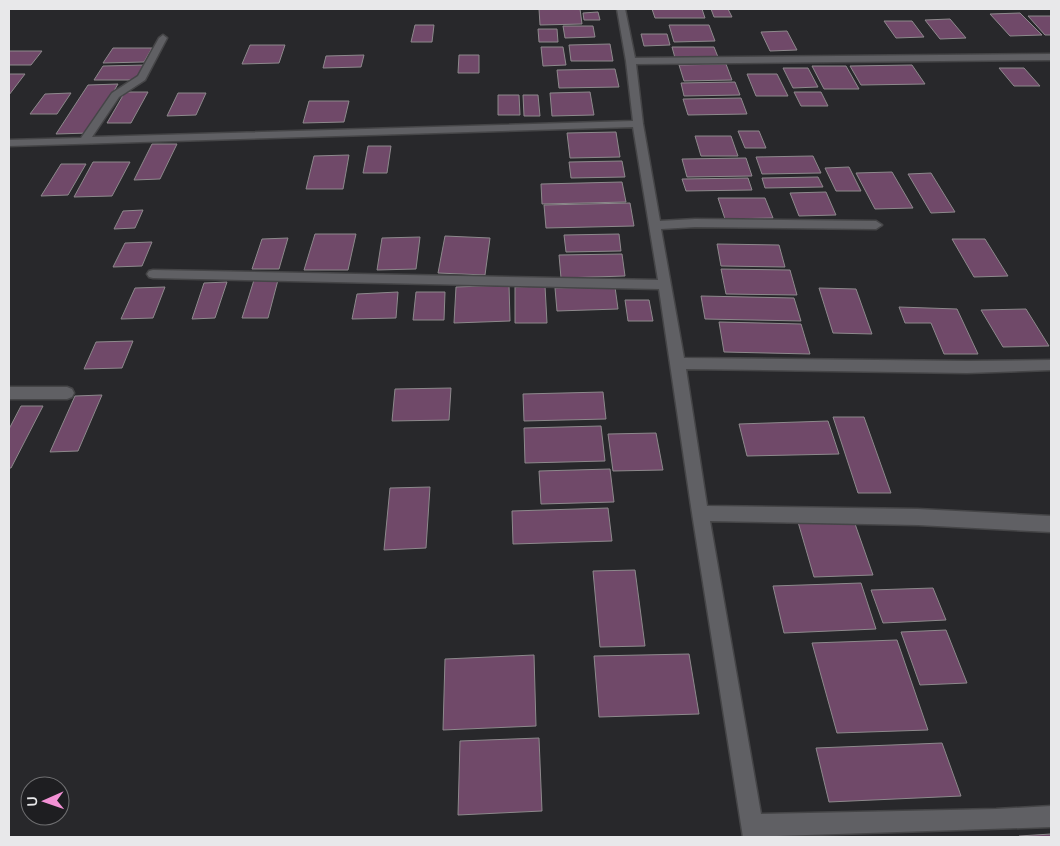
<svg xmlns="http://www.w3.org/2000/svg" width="1060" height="846" viewBox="0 0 1060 846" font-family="Mulish,sans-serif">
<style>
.building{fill:#704969;stroke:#8d898c}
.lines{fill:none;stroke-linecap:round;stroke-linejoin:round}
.minor-casing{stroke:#454547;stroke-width:3}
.minor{fill:#606064;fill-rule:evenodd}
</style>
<rect width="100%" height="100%" fill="#28282b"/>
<g class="building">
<polygon points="539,9 580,9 582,24 540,25"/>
<polygon points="652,9 702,9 705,18 655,18"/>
<polygon points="711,9 728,9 732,17 714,17"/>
<polygon points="598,12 600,20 584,20 583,13"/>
<polygon points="1020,13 1042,35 1010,36 990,14"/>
<polygon points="1028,16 1051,16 1051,35 1045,35"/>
<polygon points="950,19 966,38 940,39 925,20"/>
<polygon points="884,21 912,21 924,37 896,38"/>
<polygon points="415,25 434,25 432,42 411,42"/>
<polygon points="669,25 709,25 715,41 674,42"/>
<polygon points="563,26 593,26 595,37 565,38"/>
<polygon points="538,29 557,29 558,42 539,42"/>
<polygon points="787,31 797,50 770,51 761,32"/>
<polygon points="641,34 667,34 670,45 644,46"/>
<polygon points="610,44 613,61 571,61 569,45"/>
<polygon points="250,45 285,45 279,63 242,64"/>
<polygon points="541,47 563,47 566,65 543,66"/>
<polygon points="672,47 714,47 718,57 675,58"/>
<polygon points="113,48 152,48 144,62 103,63"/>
<polygon points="9,51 42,51 31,65 9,65"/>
<polygon points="364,55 361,67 323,68 326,56"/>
<polygon points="459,55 479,55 479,73 458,73"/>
<polygon points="726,64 732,80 684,81 679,65"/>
<polygon points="146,65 138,80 94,80 103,66"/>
<polygon points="912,65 925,84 861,85 850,66"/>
<polygon points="812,66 846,66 859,89 824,89"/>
<polygon points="783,68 808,68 818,87 793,88"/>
<polygon points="999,68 1024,68 1040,86 1014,86"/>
<polygon points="615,69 619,87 559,88 557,70"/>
<polygon points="9,74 25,74 9,95"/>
<polygon points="747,74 777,74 788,96 756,96"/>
<polygon points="735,82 740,95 684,96 681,83"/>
<polygon points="118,84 89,133 56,134 88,85"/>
<polygon points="125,92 148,92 131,123 107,123"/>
<polygon points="590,92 594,115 552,116 550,93"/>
<polygon points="794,92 821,92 828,106 801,106"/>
<polygon points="71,93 57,114 30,114 45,94"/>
<polygon points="178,93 206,93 196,115 167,116"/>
<polygon points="498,95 519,95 520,115 498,115"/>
<polygon points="523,95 538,95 540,116 524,116"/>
<polygon points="741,98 747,114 688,115 683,99"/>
<polygon points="309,101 349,101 344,122 303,123"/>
<polygon points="738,131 759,131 766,148 745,148"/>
<polygon points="616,132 620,157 570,158 567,133"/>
<polygon points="695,136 731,136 738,156 701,156"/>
<polygon points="152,144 177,144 160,179 134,180"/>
<polygon points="368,146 391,146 387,173 363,173"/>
<polygon points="349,155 343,189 306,189 314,156"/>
<polygon points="813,156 821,173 762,174 756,157"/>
<polygon points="746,158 752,176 687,177 682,159"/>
<polygon points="622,161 625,177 571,178 569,162"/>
<polygon points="93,162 130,162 112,196 74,197"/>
<polygon points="61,164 86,164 68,195 41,196"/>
<polygon points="849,167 861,191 836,191 825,168"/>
<polygon points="892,172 913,208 875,209 856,173"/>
<polygon points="931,173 955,212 931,213 908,174"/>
<polygon points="818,177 823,187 765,188 762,178"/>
<polygon points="748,178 752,190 686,191 682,179"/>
<polygon points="622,182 626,202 542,204 541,184"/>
<polygon points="826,192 836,215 799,216 790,193"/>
<polygon points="718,198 765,198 773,218 725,219"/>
<polygon points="630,203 634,226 546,228 544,205"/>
<polygon points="143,210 135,228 114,229 123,211"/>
<polygon points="315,234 356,234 348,270 304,270"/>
<polygon points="619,234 621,251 566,252 564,235"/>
<polygon points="445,236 490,238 485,275 438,273"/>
<polygon points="420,237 416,269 377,270 382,238"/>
<polygon points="288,238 279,269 252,269 262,239"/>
<polygon points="952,239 985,239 1008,276 974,277"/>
<polygon points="152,242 142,266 113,267 125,243"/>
<polygon points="717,244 779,245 785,267 721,266"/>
<polygon points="622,254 625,276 561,278 559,255"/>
<polygon points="721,269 790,270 797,295 726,294"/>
<polygon points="254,280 278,280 268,318 242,318"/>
<polygon points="227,282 215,318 192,319 204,283"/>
<polygon points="509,285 510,321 454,323 456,287"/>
<polygon points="545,286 547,323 515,323 515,287"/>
<polygon points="165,287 153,318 121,319 135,288"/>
<polygon points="615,287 618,309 557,311 555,288"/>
<polygon points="819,288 856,289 872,334 833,333"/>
<polygon points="398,292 396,318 352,319 357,294"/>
<polygon points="416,292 445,292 444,320 413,320"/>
<polygon points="701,296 794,298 801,321 705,319"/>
<polygon points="625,300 649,300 653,321 628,321"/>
<polygon points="899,307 957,309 978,354 944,354 931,323 905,323"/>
<polygon points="1026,309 1049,346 1003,347 981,310"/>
<polygon points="719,322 801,324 810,354 724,352"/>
<polygon points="133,341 122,368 84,369 96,342"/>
<polygon points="451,388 449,420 392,421 395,389"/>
<polygon points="603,392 606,419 524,421 523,394"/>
<polygon points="102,395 78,451 50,452 75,396"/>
<polygon points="21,406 43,406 11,468 9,468 9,429"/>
<polygon points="833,417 864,417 891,493 858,493"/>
<polygon points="828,421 839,454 747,456 739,424"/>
<polygon points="601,426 605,461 525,463 524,428"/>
<polygon points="656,433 663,470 613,471 608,434"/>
<polygon points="610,469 614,502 541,504 539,471"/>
<polygon points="430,487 426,548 384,550 390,488"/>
<polygon points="608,508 612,541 513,544 512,511"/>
<polygon points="854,521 873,575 814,577 798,522"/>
<polygon points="635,570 645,646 600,647 593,571"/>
<polygon points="861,583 876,629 784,633 773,586"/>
<polygon points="933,588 946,620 883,623 871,590"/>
<polygon points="946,630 967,683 920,685 901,632"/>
<polygon points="897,640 928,730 837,733 812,643"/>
<polygon points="689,654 699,714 599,717 594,656"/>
<polygon points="534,655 536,726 443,730 445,659"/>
<polygon points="539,738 542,811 458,815 460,741"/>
<polygon points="942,743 961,796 829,802 816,748"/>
<polygon points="1051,834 1051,837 1020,837 1019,836"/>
</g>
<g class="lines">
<defs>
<g id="minor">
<polygon points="617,9 625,9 635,58 1051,54 1051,60 636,64 643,124 660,221 695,219 876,221 882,225 876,229 695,227 661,229 684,358 967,361 1051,360 1051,370 967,373 686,369 707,506 918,509 1051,516 1051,532 918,525 710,521 761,814 996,809 1051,806 1051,827 743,837 692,513 659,289 153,278 149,277 147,274 149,271 153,270 658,280 633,127 9,146 9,140 81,138 112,93 138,76 159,38 163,35 167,38 145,80 119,97 92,137 633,121 626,61"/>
<polygon points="9,387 67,387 72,389 74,393 72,397 67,399 9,399"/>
</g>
</defs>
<use href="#minor" class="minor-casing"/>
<use href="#minor" class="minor"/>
</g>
<rect width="1060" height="846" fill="none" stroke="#e8e8ea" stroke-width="20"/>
<g transform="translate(45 801) rotate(268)"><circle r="24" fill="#1e1e21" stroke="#6f6f71"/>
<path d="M0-4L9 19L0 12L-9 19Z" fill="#f391d5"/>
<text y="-8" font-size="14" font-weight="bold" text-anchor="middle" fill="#e8e8ea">U</text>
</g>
</svg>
